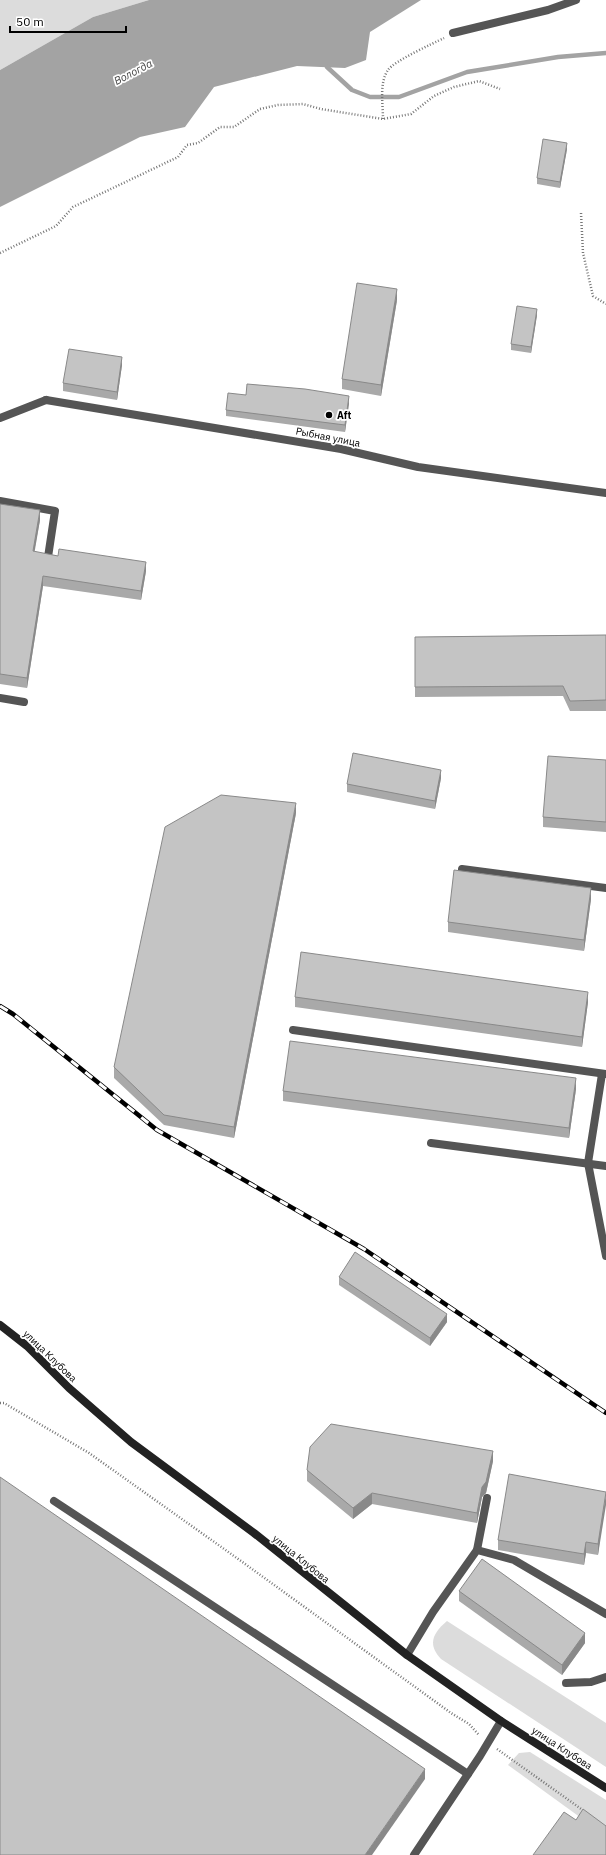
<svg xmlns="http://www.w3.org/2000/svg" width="606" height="1855" viewBox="0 0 606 1855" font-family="'IBM Plex Sans',sans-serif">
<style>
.green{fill:#dcdcdc}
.water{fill:#a3a3a3}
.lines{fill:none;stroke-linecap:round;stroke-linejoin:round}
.stream{stroke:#a3a3a3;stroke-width:4.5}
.path{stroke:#777;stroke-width:2.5;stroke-dasharray:1 2;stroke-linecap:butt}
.service{stroke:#555;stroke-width:8}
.minor{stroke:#555;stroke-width:8}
.secondary{stroke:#222;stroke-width:8}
.rail-casing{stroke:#000;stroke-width:4.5}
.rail{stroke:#fff;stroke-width:3;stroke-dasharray:9;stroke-linecap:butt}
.wall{fill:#a9a9a9}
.shaded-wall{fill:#898989}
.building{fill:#c4c4c4;stroke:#898989}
.poi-dot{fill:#000;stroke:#fff;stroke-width:1.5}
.labels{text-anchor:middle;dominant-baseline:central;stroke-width:3.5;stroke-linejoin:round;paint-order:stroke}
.poi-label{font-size:10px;font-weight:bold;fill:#000;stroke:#fff;text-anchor:start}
.street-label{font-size:10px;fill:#000;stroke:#fff}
.water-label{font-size:11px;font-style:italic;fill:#444;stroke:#fff}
</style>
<rect width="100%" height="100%" fill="#fff"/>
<g class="green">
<polygon points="0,0 149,0 93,17 0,70"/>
<path d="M447,1621L606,1723V1767L441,1659C427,1644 433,1633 447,1621Z"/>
<polygon points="530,1752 606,1800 606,1836 508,1765 519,1753"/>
</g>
<polygon class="water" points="149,0 421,0 370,32 366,60 345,68 297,66 214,87 185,127 140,137 0,207 0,70 93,17"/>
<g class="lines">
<polyline class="stream" points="327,67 352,90 370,97 399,97 467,72 558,57 606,53"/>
<g class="path">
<path d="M383,119C383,104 379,83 388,70C394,61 432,44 444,38"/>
<polyline points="581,213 583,253 593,296 606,304"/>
<polyline points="0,253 56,226 73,207 178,157 187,145 198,143 220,127 234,127 260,109 278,105 303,104 321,109 383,119 411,114 434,96 454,87 479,81 500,89"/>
<polyline points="0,1403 4,1403 89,1453 241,1561 451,1713 469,1724 479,1735"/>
<polyline points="497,1749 584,1811"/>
</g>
<g class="service">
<polyline points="0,418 46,400"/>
<polyline points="0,501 55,511 48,557"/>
<polyline points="0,698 24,702"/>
<polyline points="462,869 606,888"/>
<polyline points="293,1030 606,1074"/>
<polyline points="602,1074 588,1163 606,1256"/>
<polyline points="431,1143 606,1166"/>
<polyline points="54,1501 468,1774"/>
<polyline points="477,1550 487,1498"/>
<polyline points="407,1655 433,1612 477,1550 514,1560 606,1614"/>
<polyline points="566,1683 591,1682 606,1677"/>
<polyline points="414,1855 480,1756 501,1721"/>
</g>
<g class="minor">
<polyline points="453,33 548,10 576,0"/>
<polyline points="46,400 341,449 418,467 606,493"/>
</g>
<polyline class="secondary" points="0,1325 27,1346 69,1388 131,1442 254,1533 407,1655 501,1721 606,1788"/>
<defs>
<polyline id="rail" points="0,1006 13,1014 157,1130 364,1249 606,1413"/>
</defs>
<use href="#rail" class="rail-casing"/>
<use href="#rail" class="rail"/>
</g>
<g class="wall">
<polygon points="567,149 560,188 537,184 537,178"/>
<polygon points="397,300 381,396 342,389 342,379"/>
<polygon points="537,315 531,353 511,350 511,344"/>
<polygon points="122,365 117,400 63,391 63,383"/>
<polygon points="246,395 349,403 345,432 226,416 226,410"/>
<polygon points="0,504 40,520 34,552 146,571 141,600 43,586 27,688 0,684"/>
<polygon points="606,635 606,711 570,711 563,696 415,697 415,637"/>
<polygon points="606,760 606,832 543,827 543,817"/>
<polygon points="441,778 435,809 347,792 347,784"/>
<polygon points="296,813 234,1138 164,1125 114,1078 114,1067"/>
<polygon points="591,899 584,951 448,932 448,922"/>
<polygon points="295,997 588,1002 582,1047 295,1007"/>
<polygon points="576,1089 569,1138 283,1101 283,1091"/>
<polygon points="339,1277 447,1322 430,1346 339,1285"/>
<polygon points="493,1461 486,1493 482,1497 477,1523 372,1504 353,1519 307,1481 307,1470"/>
<polygon points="606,1492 598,1555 586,1553 584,1565 498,1550 498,1540"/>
<polygon points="459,1591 585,1643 562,1675 459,1601"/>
</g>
<g class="shaded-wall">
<polygon points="567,143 567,149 560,188 560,182"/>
<polygon points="397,289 397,300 381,396 381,385"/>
<polygon points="537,309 537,315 531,353 531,347"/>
<polygon points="122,357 122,365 117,400 117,392"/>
<polygon points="349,396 349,403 345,432 345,425"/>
<polygon points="40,510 40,520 33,561 33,551"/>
<polygon points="146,562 146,571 141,600 141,591"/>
<polygon points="43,576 43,586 27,688 27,678"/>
<polygon points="441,770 441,778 435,809 435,801"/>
<polygon points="296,803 296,813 234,1138 234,1127"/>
<polygon points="591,888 591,899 584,951 584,940"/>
<polygon points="588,992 588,1002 582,1047 582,1037"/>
<polygon points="576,1078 576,1089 569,1138 569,1128"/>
<polygon points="447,1314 447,1322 430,1346 430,1338"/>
<polygon points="493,1451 493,1461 486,1493 482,1497 477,1523 477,1513 482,1487"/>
<polygon points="372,1493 372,1504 353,1519 353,1508"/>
<polygon points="606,1494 606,1505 598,1555 598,1544"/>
<polygon points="586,1542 586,1553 584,1565 584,1554"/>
<polygon points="585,1633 585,1643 562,1675 562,1665"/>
<polygon points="425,1769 425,1779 372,1855 365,1855"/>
</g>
<g class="building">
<polygon points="543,139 567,143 560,182 537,178"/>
<polygon points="357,283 397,289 381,385 342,379"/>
<polygon points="517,306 537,309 531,347 511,344"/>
<polygon points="69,349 122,357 117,392 63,383"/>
<polygon points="247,384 305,389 349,396 345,425 226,410 228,393 246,395"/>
<polygon points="0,504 40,510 33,551 58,556 59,549 146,562 141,591 43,576 27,678 0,674"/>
<polygon points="606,635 606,700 570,701 563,686 415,687 415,637"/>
<polygon points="353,753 441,770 435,801 347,784"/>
<polygon points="548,756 606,760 606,822 543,817"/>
<polygon points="221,795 296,803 234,1127 164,1115 114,1067 165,827"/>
<polygon points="454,870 591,888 584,940 448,922"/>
<polygon points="301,952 588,992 582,1037 295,997"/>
<polygon points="290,1041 576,1078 569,1128 283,1091"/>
<polygon points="355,1252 447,1314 430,1338 339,1277"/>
<polygon points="331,1424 493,1451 486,1482 482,1487 477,1513 372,1493 353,1508 307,1470 310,1447"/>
<polygon points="509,1474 606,1492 598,1544 586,1542 584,1554 498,1540"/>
<polygon points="0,1477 425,1769 365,1855 0,1855"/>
<polygon points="482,1559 585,1633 562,1665 459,1591"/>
<polygon points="583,1809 606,1826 606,1855 533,1855 564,1812 576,1820"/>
</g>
<circle class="poi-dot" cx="329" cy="415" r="4"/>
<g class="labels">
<g class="poi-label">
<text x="337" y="415">Aft</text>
</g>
<g class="street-label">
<text transform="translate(328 437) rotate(11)">Рыбная улица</text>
<text transform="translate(50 1356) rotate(44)">улица Клубова</text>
<text transform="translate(301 1559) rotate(39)">улица Клубова</text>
<text transform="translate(562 1748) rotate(33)">улица Клубова</text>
</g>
<g class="water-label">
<text transform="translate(133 72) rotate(-28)">Вологда</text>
</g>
</g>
<path d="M10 26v6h116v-6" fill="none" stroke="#000000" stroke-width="2"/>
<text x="16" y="26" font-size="12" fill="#000000" stroke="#ffffff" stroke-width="3" paint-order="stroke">50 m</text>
</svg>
